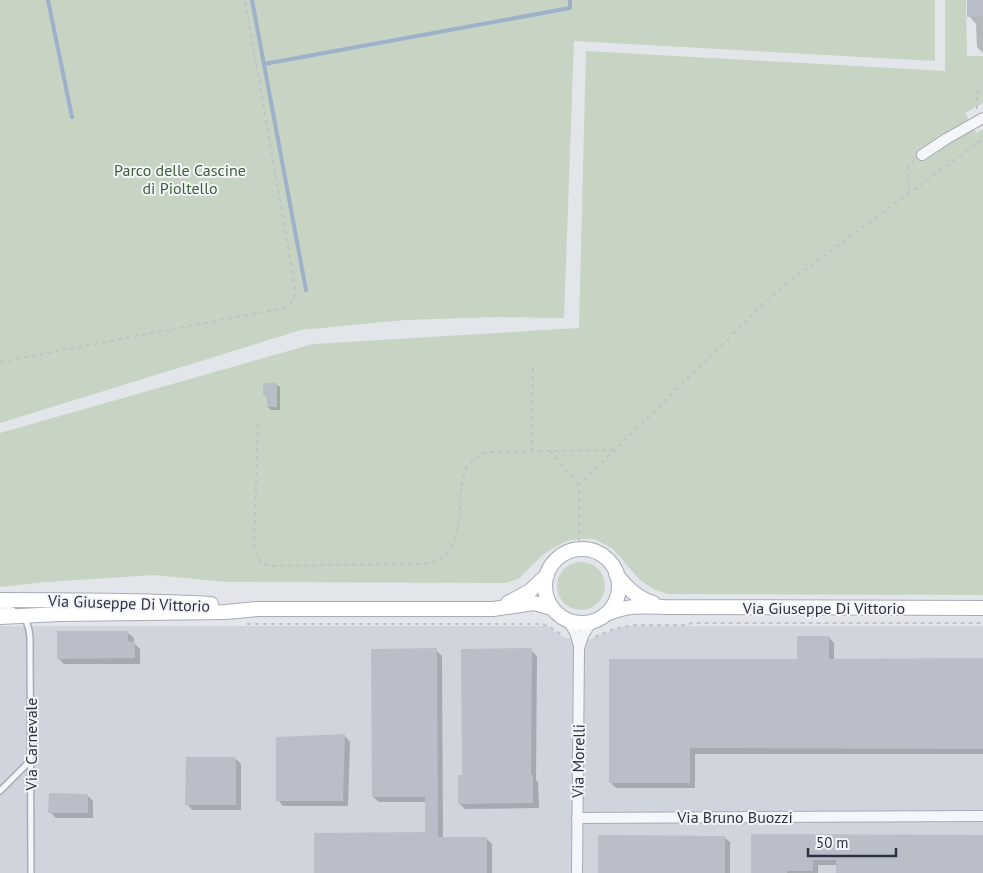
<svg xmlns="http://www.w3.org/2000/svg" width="983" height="873" viewBox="0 0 983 873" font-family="'PT Sans',sans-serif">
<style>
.built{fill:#d0d4dc}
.green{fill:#c7d4c3}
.shadow{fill:#0003}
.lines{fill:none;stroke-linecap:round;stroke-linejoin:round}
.stream{stroke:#9db1ca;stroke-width:4}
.building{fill:#b9bec8}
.service-casing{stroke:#a7acb5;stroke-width:8}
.minor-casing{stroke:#a7acb5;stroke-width:12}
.secondary-casing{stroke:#a7acb5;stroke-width:16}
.path{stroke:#c0c3ca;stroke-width:2;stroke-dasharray:4 4;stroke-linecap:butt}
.service{stroke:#f5f6f9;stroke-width:5}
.minor{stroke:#f5f6f9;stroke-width:10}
.secondary{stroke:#fff;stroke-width:14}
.labels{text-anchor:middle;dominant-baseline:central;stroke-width:4;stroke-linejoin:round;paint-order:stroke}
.park-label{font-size:16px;fill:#3d5e37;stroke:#f2f4f8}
.street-label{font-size:16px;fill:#2a3243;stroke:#f2f4f8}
</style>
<rect width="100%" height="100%" fill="#e2e5ea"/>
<polygon class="built" points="0,626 547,626 563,637 579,640 591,639 625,626 983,626 983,873 0,873"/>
<g class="green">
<polygon points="0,0 935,0 935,61 574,41 564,318 498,317 405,320 301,330 0,423"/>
<polygon points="945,0 966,0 967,56 983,56 983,103 965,113 976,133 983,129 983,595 669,594 653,589 640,580 612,548 594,539 579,539 567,541 555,547 544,554 518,579 506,583 225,582 154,575 46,582 0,587 0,433 313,344 579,328 586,51 945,71"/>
<circle cx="581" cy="586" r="24"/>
</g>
<g class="shadow">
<polygon points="983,1 983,53 977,47 976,24 969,16"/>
<polygon points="276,384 280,387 280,410 271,410 268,407 268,398 264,394"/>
<polygon points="128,633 134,638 134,643 140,649 140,664 64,664 58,658"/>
<polygon points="829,637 834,643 834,660 983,660 983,754 695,754 695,788 616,788 610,782 798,660"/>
<polygon points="436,650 442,656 443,838 486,838 492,844 492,873 315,873 426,834 426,802 379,802 373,797"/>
<polygon points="531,650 537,656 536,780 538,782 539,808 465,809 459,803 463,776"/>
<polygon points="345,736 350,742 348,806 283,806 278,800"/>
<polygon points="235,758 241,764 241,810 192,810 187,804"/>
<polygon points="87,795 93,801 93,818 56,818 50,812"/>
<polygon points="752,836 983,837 983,873 859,873 859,865 818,865 818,873 752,873"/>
<polygon points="724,837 730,842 730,873 599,873"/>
</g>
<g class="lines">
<g class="stream">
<polyline points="48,0 72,117"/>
<polyline points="252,0 306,290"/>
<polyline points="264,64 570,8 570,0"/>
</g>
</g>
<g class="building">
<polygon points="967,0 983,0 983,16 967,17"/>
<polygon points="263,383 277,383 277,407 267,407 267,395 263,395"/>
<polygon points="57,631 128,631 128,641 135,642 135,658 57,659"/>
<polygon points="797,636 829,636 829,659 983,658 983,749 690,748 690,783 609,783 609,659 797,659"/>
<polygon points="437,648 438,837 487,837 487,873 314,873 314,833 425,832 425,797 372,797 371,649"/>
<polygon points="532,648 531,775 533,775 533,803 458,804 458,775 462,775 461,649"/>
<polygon points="345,734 343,801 276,801 276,737"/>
<polygon points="186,757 236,757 236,805 185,805"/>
<polygon points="49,793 88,794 88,813 48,813"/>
<polygon points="751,834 983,835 983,873 836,873 836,860 813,860 813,871 787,871 787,873 751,873"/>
<polygon points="598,835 725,836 725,873 598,873"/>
</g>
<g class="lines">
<defs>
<g id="service">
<polyline points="0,608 13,610"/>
<polyline points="25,617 29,630 30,638 31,873"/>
<polyline points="0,791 31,760"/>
</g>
<g id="minor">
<polyline points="922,155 946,139 983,118"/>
<polyline points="568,621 575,632 579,646"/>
<polyline points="577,818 983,816"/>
<path d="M577,873L579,649C582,637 585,629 594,621"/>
</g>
<g id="secondary">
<circle cx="582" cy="586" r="37"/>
<path d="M616,574C627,588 637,598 653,603"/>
<path d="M0,600C71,600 141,600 211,604"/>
<polyline points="508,603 530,591 547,575"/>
<path d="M606,614C629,605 640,606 664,607L983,608"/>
<polyline points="0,617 60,614 226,612 257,609 493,609 534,603 552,608"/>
</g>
</defs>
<use href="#service" class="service-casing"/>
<use href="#minor" class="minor-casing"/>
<use href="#secondary" class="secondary-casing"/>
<g class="path">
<polyline points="977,109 977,93 983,87"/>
<polyline points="909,193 908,167 914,161"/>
<path d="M0,362L284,308C294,301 295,299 295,287L245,0"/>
<path d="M258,424L254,547C257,556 259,563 269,566L421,564C428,563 437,562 443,557C461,541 459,512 461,490C462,482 463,471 469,464C473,458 481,455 488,452L615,450"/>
<polyline points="550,451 579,485"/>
<polyline points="532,452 533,367"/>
<polyline points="579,550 579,485 780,288 983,139"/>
<polyline points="247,624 542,624 548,626 564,636"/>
<polyline points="595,637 614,629 632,625 686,625 692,623 983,623"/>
</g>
<use href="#service" class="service"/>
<use href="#minor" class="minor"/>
<use href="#secondary" class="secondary"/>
</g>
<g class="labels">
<g class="park-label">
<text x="180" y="170">Parco delle Cascine<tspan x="180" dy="18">di Pioltello</tspan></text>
</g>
<g class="street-label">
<text transform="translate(129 603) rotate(2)">Via Giuseppe Di Vittorio</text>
<text x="824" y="608">Via Giuseppe Di Vittorio</text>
<text transform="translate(31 744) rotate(-90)">Via Carnevale</text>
<text transform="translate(578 761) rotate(-89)">Via Morelli</text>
<text x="735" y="817">Via Bruno Buozzi</text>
</g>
</g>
<path d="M808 848v8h88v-8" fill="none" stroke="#2a3243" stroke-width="2.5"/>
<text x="816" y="848" font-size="15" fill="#2a3243" stroke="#f2f4f8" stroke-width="4" paint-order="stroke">50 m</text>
</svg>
